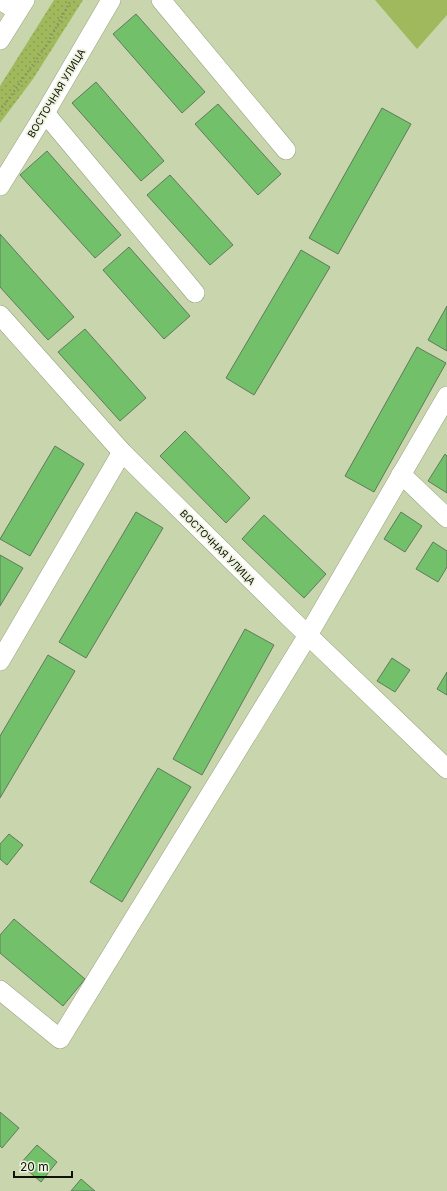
<svg xmlns="http://www.w3.org/2000/svg" width="447" height="1191" viewBox="0 0 447 1191" font-family="Inter,sans-serif">
<style>
.grass{fill:url(#grass-dots)}
.park{fill:#a0b95c}
.building{fill:#73c06a;stroke:#5f7a5c}
.lines{fill:none;stroke-linecap:round;stroke-linejoin:round}
.minor-casing{stroke:#96a27b;stroke-width:20}
.path{stroke:#7e8769;stroke-width:2.5;stroke-dasharray:1 3;stroke-linecap:butt}
.minor{stroke:#fff;stroke-width:19}
.labels{text-anchor:middle;dominant-baseline:central;stroke-width:3.5;stroke-linejoin:round;paint-order:stroke}
.street-label{font-size:10px;fill:#0f1305;stroke:#edf3df}
</style>
<defs>
<pattern id="grass-dots" width="8" height="8" patternUnits="userSpaceOnUse"><rect width="8" height="8" fill="#a0b95c"/><path d="M2 2h.1M6 6h.1" fill="none" stroke="#899e4e" stroke-width="1.8" stroke-linecap="round"/></pattern>
</defs>
<rect width="100%" height="100%" fill="#c9d6ad"/>
<polygon class="grass" points="54,0 83,0 33,79 0,123 0,86"/>
<polygon class="park" points="375,0 447,0 447,15 417,49"/>
<g class="building">
<polygon points="136,14 205,92 182,113 113,34"/>
<polygon points="96,82 164,161 141,181 72,103"/>
<polygon points="218,104 281,174 258,195 195,124"/>
<polygon points="382,108 411,124 338,254 309,238"/>
<polygon points="47,151 121,235 95,258 20,175"/>
<polygon points="170,175 233,245 210,265 147,195"/>
<polygon points="0,234 74,317 48,340 0,287"/>
<polygon points="129,247 190,316 164,339 103,270"/>
<polygon points="301,250 330,267 254,395 226,378"/>
<polygon points="447,306 447,351 428,340"/>
<polygon points="85,329 146,398 120,421 58,352"/>
<polygon points="417,347 446,363 374,492 345,476"/>
<polygon points="185,431 250,498 226,523 160,456"/>
<polygon points="55,446 84,464 30,556 0,539"/>
<polygon points="445,454 447,456 447,493 428,481"/>
<polygon points="136,512 163,528 86,658 59,642"/>
<polygon points="401,512 422,526 405,552 384,539"/>
<polygon points="264,515 326,574 304,598 242,539"/>
<polygon points="433,542 447,551 447,567 438,582 416,569"/>
<polygon points="0,555 23,568 0,606"/>
<polygon points="245,629 274,645 202,775 173,759"/>
<polygon points="48,655 75,671 0,798 0,736"/>
<polygon points="392,658 410,670 395,692 377,681"/>
<polygon points="447,672 447,695 437,689"/>
<polygon points="158,768 191,787 122,902 90,882"/>
<polygon points="9,834 23,845 7,865 0,859 0,844"/>
<polygon points="14,919 85,979 63,1006 0,953 0,935"/>
<polygon points="0,1112 19,1128 2,1148 0,1146"/>
<polygon points="37,1145 57,1162 41,1182 20,1164"/>
<polygon points="81,1179 95,1191 71,1191"/>
</g>
<g class="lines">
<defs>
<g id="minor">
<polyline points="0,0 18,11"/>
<polyline points="161,0 286,150"/>
<polyline points="0,40 25,0"/>
<polyline points="45,113 195,293"/>
<polyline points="0,186 45,113 111,0"/>
<polyline points="0,315 122,452 287,615 447,769"/>
<polyline points="401,474 447,518"/>
<polyline points="0,661 122,452"/>
<polyline points="0,990 60,1039 308,635 447,396"/>
</g>
</defs>
<use href="#minor" class="minor-casing"/>
<polyline class="path" points="0,111 46,46 71,0"/>
<use href="#minor" class="minor"/>
</g>
<g class="labels">
<g class="street-label">
<text transform="translate(56 93) rotate(-59)">ВОСТОЧНАЯ УЛИЦА</text>
<text transform="translate(218 547) rotate(45)">ВОСТОЧНАЯ УЛИЦА</text>
</g>
</g>
<path d="M14 1171v6h58v-6" fill="none" stroke="#0f1305" stroke-width="2"/>
<text x="20" y="1171" font-size="12" fill="#0f1305" stroke="#edf3df" stroke-width="3" paint-order="stroke">20 m</text>
</svg>
